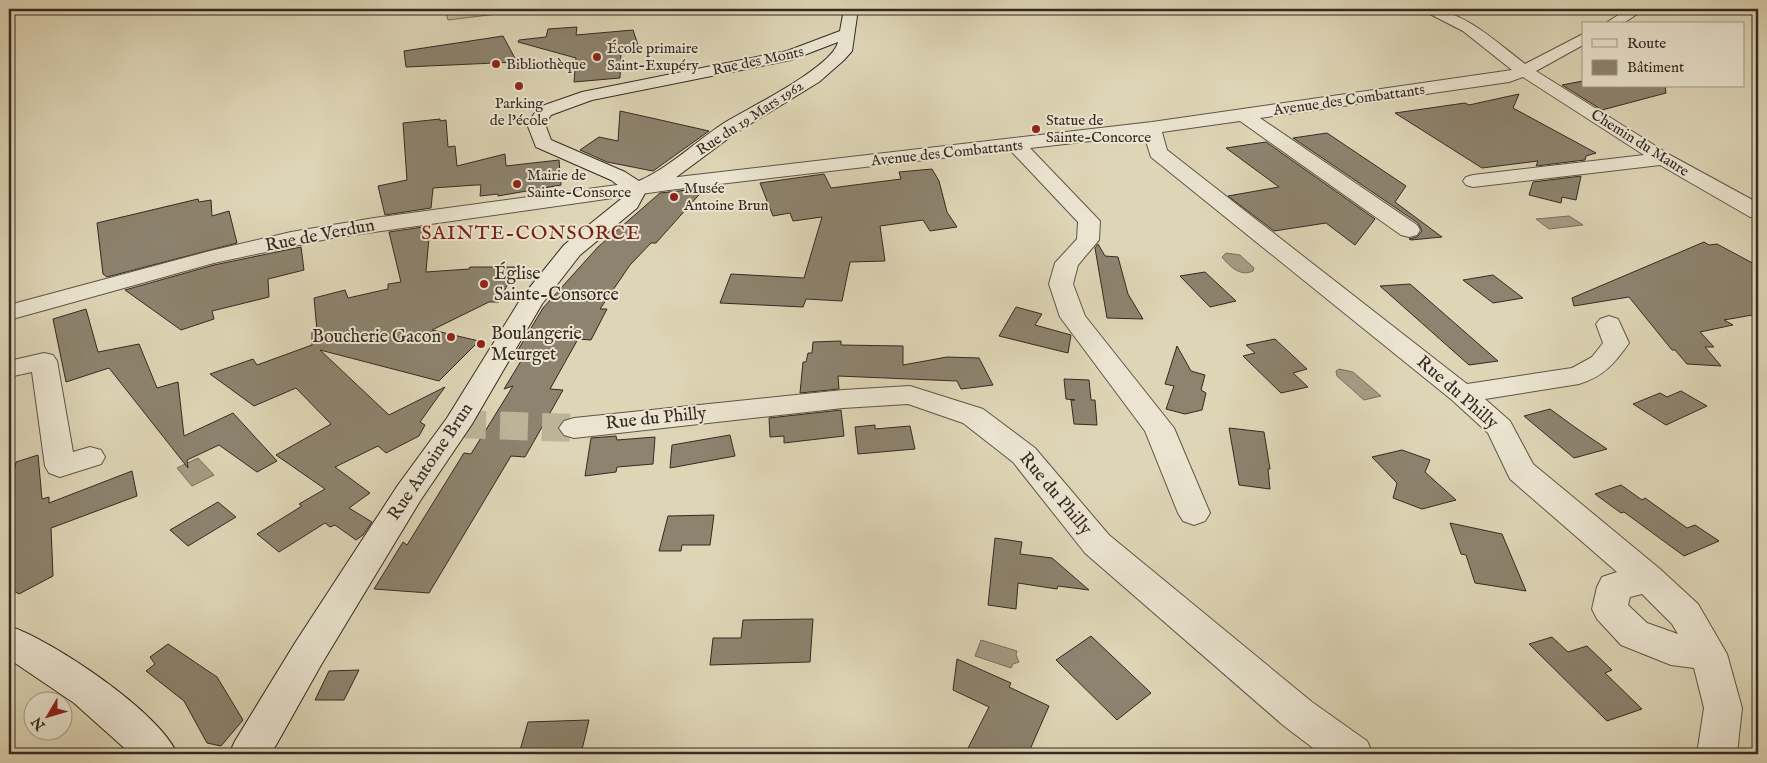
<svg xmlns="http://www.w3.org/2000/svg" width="1767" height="763" viewBox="0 0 1767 763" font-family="'IM FELL English',serif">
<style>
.green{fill:#c1b89d;stroke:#7b7160}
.water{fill:#a59b84;stroke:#786e5d}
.building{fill:#8d836f;stroke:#352a22}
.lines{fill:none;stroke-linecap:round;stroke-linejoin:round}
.street-tunnel{stroke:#bcb398;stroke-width:28;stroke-dasharray:28 14;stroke-linecap:butt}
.street-casing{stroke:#5f5547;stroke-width:2}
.secondary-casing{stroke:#352a22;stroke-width:2}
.street{fill:#eae4d0;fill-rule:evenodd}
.secondary{fill:#eae4d0;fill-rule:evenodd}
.poi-dot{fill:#8f2418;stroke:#eae4d0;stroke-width:2}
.labels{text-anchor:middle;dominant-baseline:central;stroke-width:4;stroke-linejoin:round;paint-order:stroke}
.far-poi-label{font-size:15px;fill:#352a22;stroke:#eae4d0;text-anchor:start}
.far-street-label{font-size:15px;fill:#352a22;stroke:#eae4d0}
.street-label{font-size:18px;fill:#352a22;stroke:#eae4d0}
.poi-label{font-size:18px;fill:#352a22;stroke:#eae4d0;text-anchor:start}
.quarter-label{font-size:20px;letter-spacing:1px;fill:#7a1f14;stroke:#eae4d0}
</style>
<rect width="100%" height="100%" fill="#ded5b6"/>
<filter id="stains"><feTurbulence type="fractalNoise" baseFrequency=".004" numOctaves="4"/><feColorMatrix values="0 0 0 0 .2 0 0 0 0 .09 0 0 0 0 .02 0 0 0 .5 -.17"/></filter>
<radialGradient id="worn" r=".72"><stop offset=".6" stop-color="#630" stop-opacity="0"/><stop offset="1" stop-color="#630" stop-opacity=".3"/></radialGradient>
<polygon class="green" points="445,9 494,9 497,14 448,20"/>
<g class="water">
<polygon points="1569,216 1583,225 1549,229 1536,219"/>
<path d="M1226,253L1240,255L1254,268L1253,271C1241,277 1230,267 1222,257Z"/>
<polygon points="1339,369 1353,372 1381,396 1364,400 1337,376 1336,371"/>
<polygon points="198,458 214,475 192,486 177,468"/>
<polygon points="981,640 1017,651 1016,655 1019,662 1013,664 1011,668 975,656"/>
</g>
<g class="building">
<polygon points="577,27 576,35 633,30 640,51 621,53 620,78 574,82 576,58 518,42 519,40 546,37 548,29"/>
<polygon points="503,36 517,62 406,67 404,51"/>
<polygon points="1583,81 1583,86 1665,86 1666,93 1602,110 1562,85"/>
<polygon points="1519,94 1513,108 1596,153 1586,156 1585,160 1536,166 1538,161 1482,168 1395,113 1465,103 1469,105"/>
<polygon points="620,111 656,119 709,131 653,171 607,162 580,150 599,137 618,141"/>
<polygon points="440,119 440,121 446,120 448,147 455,146 457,166 505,154 506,166 559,160 561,185 498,196 498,194 480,196 481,185 476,185 433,188 431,208 385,215 378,186 407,180 403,123"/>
<polygon points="1327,133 1406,186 1395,202 1442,237 1411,240 1409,239 1417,237 1422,231 1418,223 1293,138"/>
<polygon points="1266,142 1375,219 1355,245 1326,223 1274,231 1228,196 1279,187 1226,148"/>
<polygon points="932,169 939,181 947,212 957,227 930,231 923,220 880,226 885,261 850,262 842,301 806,299 803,307 720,303 731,274 804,278 822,217 793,221 790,213 773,216 760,183 824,174 831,188 901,179 899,172"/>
<polygon points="1581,176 1576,200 1562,197 1561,203 1529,195 1533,182"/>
<polygon points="705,188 656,243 651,243 630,265 600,309 607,309 591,340 578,339 550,389 563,390 525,457 511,456 429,593 374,589 403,542 407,545 464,453 471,454 513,386 504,389 521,361 512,360 543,308 598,247 660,193"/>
<polygon points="198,199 199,202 211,200 212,216 229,211 237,243 107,277 103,274 97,223"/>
<polygon points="430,226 426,272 469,269 470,267 516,267 499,302 489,302 432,330 479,341 439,381 320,350 389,415 445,387 420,422 425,425 419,436 386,453 378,446 335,467 370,493 349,508 372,522 363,535 356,540 335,525 330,527 325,523 279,552 257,534 302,506 299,504 325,489 276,455 331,424 296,388 254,406 210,374 253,359 257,365 312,345 312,332 317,331 314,298 345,290 348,298 388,289 388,284 401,282 389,232"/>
<polygon points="1704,242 1709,245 1717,244 1758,266 1758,314 1724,320 1733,325 1700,332 1714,347 1705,347 1721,366 1687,364 1675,350 1672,350 1629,297 1574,306 1572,298"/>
<polygon points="1098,244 1105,256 1118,257 1128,294 1143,319 1107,318 1095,248"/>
<polygon points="301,247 304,270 268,279 269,297 212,311 214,319 181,330 125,290 214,265"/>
<polygon points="1205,272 1236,301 1210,307 1180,276"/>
<polygon points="1493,275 1523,298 1493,303 1463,280"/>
<polygon points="1410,284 1498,361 1469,365 1380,286"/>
<polygon points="1016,307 1042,314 1035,325 1071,335 1068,353 999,336"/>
<polygon points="86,309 98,352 139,344 157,388 178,382 184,436 233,413 277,461 257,472 219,445 187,460 188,468 109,368 66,382 53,319"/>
<polygon points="1275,339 1307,369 1293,373 1308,387 1281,393 1243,356 1255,353 1246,345"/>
<polygon points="841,341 841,345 903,346 903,365 947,357 979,358 993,385 961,389 957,381 838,376 839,389 800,393 803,362 806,362 808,353 812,353 813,342"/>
<polygon points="1177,346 1191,371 1205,375 1201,390 1206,393 1202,410 1185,414 1166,409 1174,386 1165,384"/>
<polygon points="1064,379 1089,380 1091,400 1095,400 1097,425 1074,424 1071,400 1075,400 1066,399"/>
<polygon points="1681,391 1707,406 1666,425 1633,404 1660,393 1667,397"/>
<polygon points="1550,409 1576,428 1607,449 1574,458 1524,416"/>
<polygon points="841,410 844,436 784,443 784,436 770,437 769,418"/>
<polygon points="875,425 875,429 910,426 915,449 858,454 855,427"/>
<polygon points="1229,428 1264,432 1270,469 1268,469 1270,489 1239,485"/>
<polygon points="730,435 735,456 670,468 672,445"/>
<polygon points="616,436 617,440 655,437 653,464 617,467 616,472 585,476 591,438"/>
<polygon points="1402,450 1430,460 1425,472 1456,500 1422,509 1393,498 1397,483 1372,457"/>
<polygon points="38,455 42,499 49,497 49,503 132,471 137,496 51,528 53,576 19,594 9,588 9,497 16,462"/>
<polygon points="1621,485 1642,500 1645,498 1687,528 1695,525 1719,541 1684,556 1624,512 1621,513 1595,494"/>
<polygon points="218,502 236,517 188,546 170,530"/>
<polygon points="714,515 710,545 682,545 681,551 659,551 668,516"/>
<polygon points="1450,523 1502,534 1526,591 1475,583 1466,555 1461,554"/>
<polygon points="995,538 1022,542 1020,554 1052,558 1089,590 1058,586 1057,589 1018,583 1016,609 988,605"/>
<polygon points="813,619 810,662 710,665 713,638 741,638 743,620"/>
<polygon points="1091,636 1151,693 1117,720 1056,660"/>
<polygon points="1552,637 1568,652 1587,646 1612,670 1605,673 1642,709 1607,721 1529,644"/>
<polygon points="168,644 217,677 243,720 221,746 207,743 184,701 146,671 155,664 150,657"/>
<polygon points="957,659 1011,683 1009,687 1049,706 1028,754 965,754 989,707 953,690"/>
<polygon points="359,670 344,700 315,700 329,671"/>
<polygon points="589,720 581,754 519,754 528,722"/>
</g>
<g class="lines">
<polyline class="street-tunnel" points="458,424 574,428"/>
<defs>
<g id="street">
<path d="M1424,9C1463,9 1495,41 1525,64L1583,34V45L1536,71L1670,155L1758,203V218L1750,217L1660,165L1473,187L1466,185L1463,181L1466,177L1473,175L1644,155L1523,77L1509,82L1260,118L1417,225L1420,230L1417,235L1409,237L1401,235L1240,121L1162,132L1167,150L1467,384L1572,368L1592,357L1603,343L1596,324L1600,319L1609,316L1618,319L1629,343C1615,363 1603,377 1579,384L1485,399L1510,421L1533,464L1660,569L1698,604L1727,654L1742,708L1737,754H1697L1704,708L1694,668L1671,665L1621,645L1597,619L1592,609L1597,587L1602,577L1617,572L1510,479L1488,433L1452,400L1151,157L1144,135L1030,148L1100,221L1099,240L1078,265L1073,284L1085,316L1174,428L1210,513L1205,521L1194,525L1183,521L1178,513L1145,431L1060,317L1049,284L1055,263L1077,239L1078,222L1010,150L669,190L332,238L214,263L9,320V305L210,251L291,232L374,218L669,178L1152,122L1512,70L1463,31L1426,12ZM1642,594L1672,624L1678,634L1647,623L1628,605L1630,597Z"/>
<polygon points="1628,9 1645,9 1622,24 1604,24"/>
<polygon points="44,353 53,355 57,361 73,452 90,447 101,450 105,457 101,464 60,477 49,473 45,466 32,372 9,377 9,361"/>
<polygon points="910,386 983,409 1035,448 1109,535 1312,702 1367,741 1373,754 1321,754 1284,726 1085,553 1013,462 963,423 908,404 843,408 574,438 564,435 559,428 564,421 574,418 843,390"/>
</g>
<g id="secondary">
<path d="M844,9H858L852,51L844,60L819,82L737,132L671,181L645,193L637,208L580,255L542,304L472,424L420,501L321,665L271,754H229L235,741L295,643L398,485L447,418L522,297L564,245L621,199L626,191L611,180L536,147L527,124L539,107L582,92L787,51L840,31ZM838,42C833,67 747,109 724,123C695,142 670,167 639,181L625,172L551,140L545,124L551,115L592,100L791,60Z"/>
<path d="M9,626C52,640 161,713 177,754H131L74,703L9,659Z"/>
</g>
</defs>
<use href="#street" class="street-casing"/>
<use href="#secondary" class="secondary-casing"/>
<use href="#street" class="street"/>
<use href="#secondary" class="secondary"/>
</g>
<g class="poi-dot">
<circle cx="597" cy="57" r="5"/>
<circle cx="496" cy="64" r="5"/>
<circle cx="519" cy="86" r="5"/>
<circle cx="1036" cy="129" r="5"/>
<circle cx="517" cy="184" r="5"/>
<circle cx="674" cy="197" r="5"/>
<circle cx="484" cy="284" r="5"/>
<circle cx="451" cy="337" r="5"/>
<circle cx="481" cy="344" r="5"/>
</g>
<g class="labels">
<g class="far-poi-label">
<text x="607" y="48">École primaire<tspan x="607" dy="17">Saint-Exupéry</tspan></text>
<text x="506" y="64">Bibliothèque</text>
<text x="519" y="103" text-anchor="middle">Parking<tspan x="519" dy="17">de l'école</tspan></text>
<text x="1046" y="120">Statue de<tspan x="1046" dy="17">Sainte-Concorce</tspan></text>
<text x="527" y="175">Mairie de<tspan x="527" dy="17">Sainte-Consorce</tspan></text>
<text x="684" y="188">Musée<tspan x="684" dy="17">Antoine Brun</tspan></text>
</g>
<g class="far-street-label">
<text transform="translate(758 61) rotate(-12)">Rue des Monts</text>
<text transform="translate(1349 100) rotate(-8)">Avenue des Combattants</text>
<text transform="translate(750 118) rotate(-33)">Rue du 19 Mars 1962</text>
<text transform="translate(1640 143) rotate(32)">Chemin du Maure</text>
<text transform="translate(947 153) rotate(-6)">Avenue des Combattants</text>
</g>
<g class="street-label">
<text transform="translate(320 236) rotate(-11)">Rue de Verdun</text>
<text transform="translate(1457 393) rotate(41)">Rue du Philly</text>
<text transform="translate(656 419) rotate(-6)">Rue du Philly</text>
<text transform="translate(431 462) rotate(-56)">Rue Antoine Brun</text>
<text transform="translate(1055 494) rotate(50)">Rue du Philly</text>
</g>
<g class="poi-label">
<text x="494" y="274">Église<tspan x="494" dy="21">Sainte-Consorce</tspan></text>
<text x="491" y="334">Boulangerie<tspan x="491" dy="21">Meurget</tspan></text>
<text x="441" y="337" text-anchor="end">Boucherie Gacon</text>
</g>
<g class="quarter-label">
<text x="531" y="233">SAINTE-CONSORCE</text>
</g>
</g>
<rect width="1767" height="763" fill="none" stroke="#ded5b6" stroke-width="30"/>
<rect x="10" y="10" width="1747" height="743" fill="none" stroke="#352a22" stroke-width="2.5"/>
<rect x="15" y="15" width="1737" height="733" fill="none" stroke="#352a22"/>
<rect x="1582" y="22" width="162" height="65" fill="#eae4d0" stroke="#a29a8a"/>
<rect x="1592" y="39" width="25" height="8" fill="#eae4d0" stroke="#a29a8a"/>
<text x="1627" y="48" font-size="15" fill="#352a22">Route</text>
<rect x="1592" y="60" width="25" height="15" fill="#8d836f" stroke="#a29a8a"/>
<text x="1627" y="72" font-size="15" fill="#352a22">Bâtiment</text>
<g transform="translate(48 716) rotate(232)"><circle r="24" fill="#eae4d0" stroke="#a29a8a"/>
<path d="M0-4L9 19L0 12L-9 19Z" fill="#8f2418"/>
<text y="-8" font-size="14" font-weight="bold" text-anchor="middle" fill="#352a22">N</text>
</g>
<rect width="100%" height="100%" filter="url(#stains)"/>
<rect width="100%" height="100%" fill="url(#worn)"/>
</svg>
